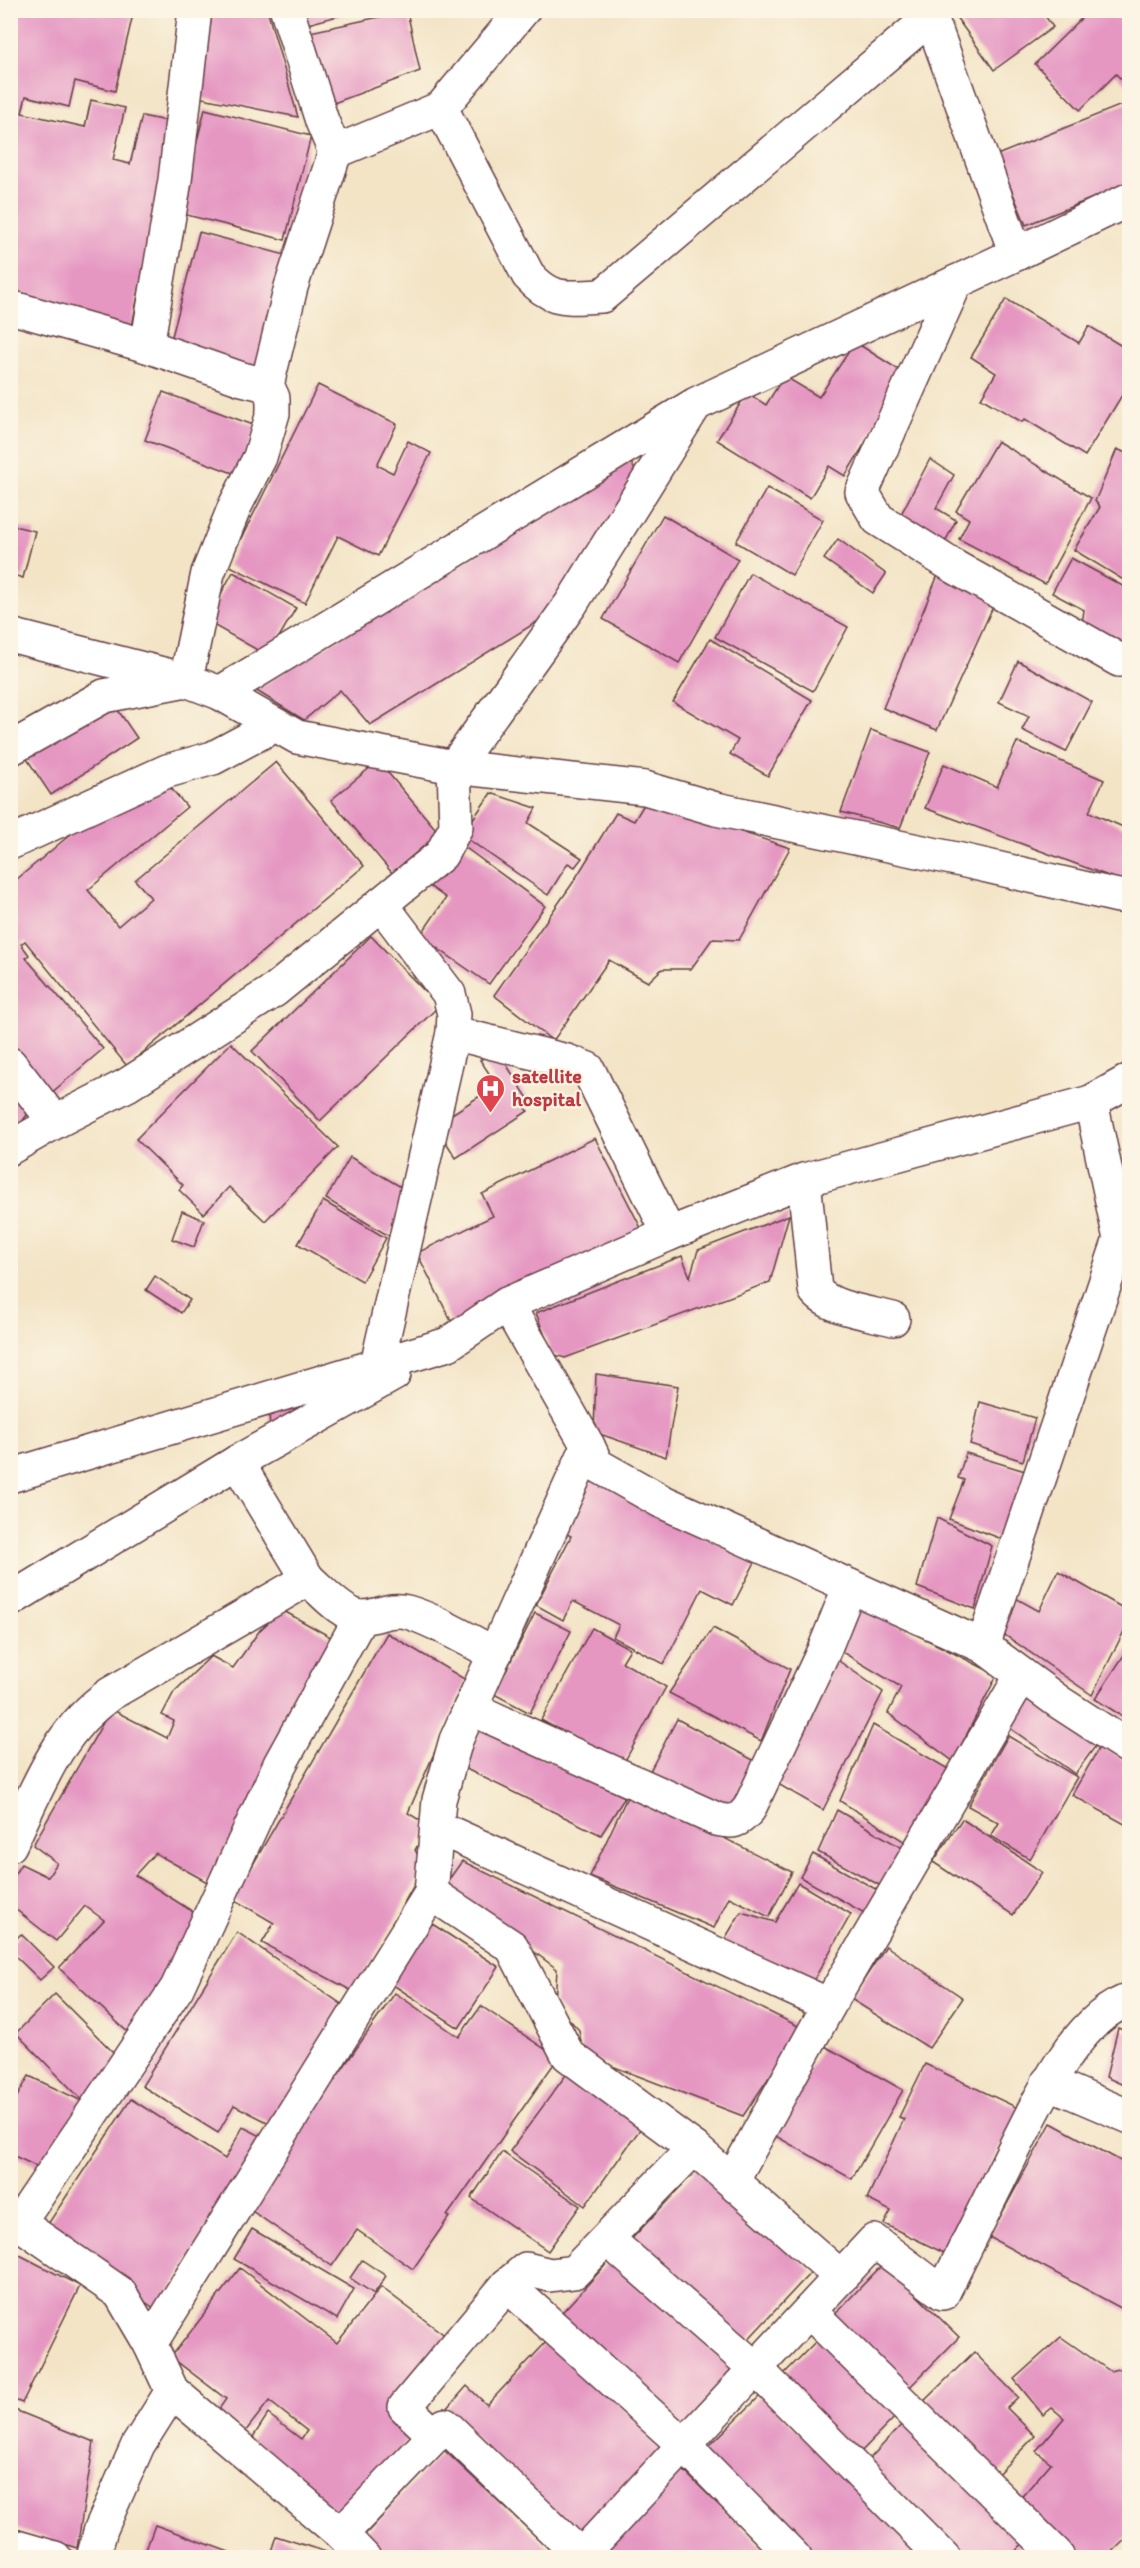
<svg xmlns="http://www.w3.org/2000/svg" width="1140" height="2568" viewBox="0 0 1140 2568" font-family="Itim,sans-serif">
<style>
.building{fill:#e597c2}
.lines{fill:none;stroke-linecap:round;stroke-linejoin:round}
.minor-casing{stroke:#633d42;stroke-width:36}
.minor{stroke:#fff;stroke-width:33}
.labels{text-anchor:middle;dominant-baseline:central;stroke-width:4.5;stroke-linejoin:round;paint-order:stroke}
.health-label{font-size:20px;font-weight:bold;fill:#be3a42;stroke:#fcf5e5;text-anchor:start}
</style>
<rect width="100%" height="100%" fill="#fcf5e5"/>
<filter id="ink" filterUnits="userSpaceOnUse"><feTurbulence type="fractalNoise" baseFrequency=".0167" numOctaves="2"/><feDisplacementMap in="SourceGraphic" scale="12" xChannelSelector="R" yChannelSelector="G"/><feConvolveMatrix kernelMatrix="1 2 1 2 8 2 1 2 1" color-interpolation-filters="sRGB"/></filter>
<filter id="wash" filterUnits="userSpaceOnUse"><feTurbulence type="fractalNoise" baseFrequency=".008" numOctaves="4" result="noise"/><feDisplacementMap in="SourceGraphic" scale="24" xChannelSelector="R" yChannelSelector="G"/><feGaussianBlur stdDeviation="1.35" result="paint"/><feColorMatrix in="noise" values="0 0 0 0 0 0 0 0 0 0 0 0 0 0 0 0 0 1.4 0 .05"/><feComposite in="paint" operator="in"/></filter>
<g filter="url(#wash)">
<rect width="100%" height="100%" fill="#f3e4c6"/>
<g id="blocks">
<g class="building">
<polygon points="10,10 134,10 115,91 75,81 69,107 26,96 22,113 85,127 91,100 125,108 113,160 130,164 142,116 171,122 131,332 10,299"/>
<polygon points="213,10 267,10 298,117 197,97"/>
<polygon points="305,10 356,10 356,11 308,24"/>
<polygon points="951,10 1041,10 1053,27 994,70"/>
<polygon points="1090,10 1130,10 1130,88 1116,74 1080,110 1035,64"/>
<polygon points="407,11 420,71 323,107 310,32"/>
<polygon points="1129,102 1130,183 1026,225 997,155"/>
<polygon points="205,109 311,136 285,240 179,213"/>
<polygon points="199,232 289,256 260,371 169,348"/>
<polygon points="1006,299 1079,343 1089,326 1130,351 1130,382 1085,456 1025,419 1022,422 981,398 996,373 971,357"/>
<polygon points="855,342 907,375 845,476 829,466 810,498 717,440 747,393 766,405 784,376 819,397"/>
<polygon points="318,385 397,424 377,465 393,473 408,441 431,453 378,556 338,536 305,603 228,565"/>
<polygon points="163,392 256,426 238,475 145,440"/>
<polygon points="997,441 1091,498 1045,584 959,539 969,519 956,511"/>
<polygon points="1117,449 1130,455 1130,584 1074,550 1100,507 1095,501"/>
<polygon points="930,459 954,475 936,508 956,520 945,542 899,518"/>
<polygon points="630,460 640,481 548,615 370,725 340,690 304,720 255,690"/>
<polygon points="767,488 823,520 792,575 736,542"/>
<polygon points="663,515 738,559 679,663 603,619"/>
<polygon points="10,525 35,531 23,578 10,574"/>
<polygon points="838,539 886,574 873,593 824,559"/>
<polygon points="1071,558 1130,590 1130,652 1082,624 1084,610 1052,593"/>
<polygon points="233,572 296,608 268,656 206,621"/>
<polygon points="750,573 848,627 813,691 715,637"/>
<polygon points="938,575 996,600 937,730 883,708"/>
<polygon points="710,639 812,700 768,776 730,754 738,740 673,702"/>
<polygon points="1018,661 1092,702 1066,752 1022,730 1029,716 999,702"/>
<polygon points="111,700 137,738 51,795 25,756"/>
<polygon points="871,730 930,752 900,828 841,812"/>
<polygon points="1017,742 1104,780 1089,812 1130,830 1130,884 925,808 944,764 997,787"/>
<polygon points="378,761 439,833 392,873 331,800"/>
<polygon points="276,762 364,866 127,1066 25,941 21,944 29,955 26,958 103,1049 50,1094 10,1048 10,885 152,766 187,807 88,890 118,926 151,898 135,880"/>
<polygon points="491,793 536,808 528,823 582,858 575,867 568,863 548,895 462,835"/>
<polygon points="646,801 790,848 739,940 712,939 691,969 662,969 648,982 609,960 553,1041 494,995 572,884 616,813 634,821"/>
<polygon points="459,843 545,906 489,984 420,936 446,898 428,885"/>
<polygon points="371,936 439,1006 320,1121 252,1051"/>
<polygon points="231,1043 338,1147 265,1221 229,1187 204,1214 179,1190 183,1185 136,1139"/>
<polygon points="497,1050 529,1100 523,1104 528,1111 456,1158 435,1125 497,1085 480,1060"/>
<polygon points="10,1084 29,1112 10,1139"/>
<polygon points="595,1138 643,1232 453,1325 417,1253 493,1216 482,1194"/>
<polygon points="350,1157 413,1194 389,1236 326,1199"/>
<polygon points="323,1201 386,1238 362,1281 298,1244"/>
<polygon points="182,1211 204,1220 194,1247 172,1239"/>
<polygon points="789,1215 770,1282 565,1358 552,1354 536,1313 682,1256 690,1277 698,1250"/>
<polygon points="155,1276 190,1300 181,1313 146,1290"/>
<polygon points="596,1374 678,1386 666,1457 594,1432"/>
<polygon points="314,1396 317,1408 270,1428 269,1412"/>
<polygon points="980,1402 1035,1418 1023,1461 970,1444"/>
<polygon points="966,1453 1025,1471 1002,1539 949,1519 964,1480 958,1478"/>
<polygon points="591,1478 755,1562 733,1605 702,1589 664,1664 613,1637 619,1625 573,1601 563,1620 536,1605 571,1536 563,1532"/>
<polygon points="937,1518 992,1546 975,1609 917,1587"/>
<polygon points="1058,1571 1130,1612 1130,1619 1092,1695 1002,1633 1014,1597 1039,1611"/>
<polygon points="858,1605 997,1675 953,1761 888,1713 901,1687 842,1652"/>
<polygon points="282,1610 343,1644 207,1882 155,1853 135,1875 201,1917 170,1961 178,1969 133,2037 59,1968 104,1920 85,1906 56,1941 10,1905 10,1881 21,1864 48,1877 57,1863 33,1845 111,1709 167,1738 174,1721 162,1715 174,1692 211,1656 233,1668 260,1630"/>
<polygon points="535,1613 571,1631 530,1713 494,1694"/>
<polygon points="592,1628 630,1649 622,1662 666,1687 622,1766 541,1720"/>
<polygon points="713,1628 790,1669 761,1741 669,1693"/>
<polygon points="387,1633 466,1680 408,1813 429,1826 415,1850 424,1867 354,1992 262,1943 274,1923 233,1899"/>
<polygon points="1130,1646 1130,1711 1125,1718 1095,1699"/>
<polygon points="836,1659 883,1692 823,1810 778,1784"/>
<polygon points="1031,1691 1100,1740 1075,1774 1007,1726"/>
<polygon points="677,1719 755,1761 726,1815 649,1773"/>
<polygon points="471,1724 625,1797 601,1835 462,1767"/>
<polygon points="873,1725 948,1769 905,1842 840,1801"/>
<polygon points="1008,1736 1077,1777 1030,1859 991,1836 999,1823 968,1806"/>
<polygon points="1100,1746 1130,1763 1130,1827 1072,1795"/>
<polygon points="630,1791 792,1872 769,1917 729,1897 714,1928 590,1876"/>
<polygon points="837,1810 902,1848 881,1886 818,1852"/>
<polygon points="962,1819 1042,1872 1013,1915 933,1862"/>
<polygon points="813,1854 879,1891 866,1914 800,1877"/>
<polygon points="462,1861 802,2028 743,2116 583,2055 579,2030 555,2004 557,1969 445,1885"/>
<polygon points="798,1883 851,1914 812,1983 723,1942 741,1912 775,1922"/>
<polygon points="426,1920 499,1967 459,2028 387,1981"/>
<polygon points="237,1932 347,2008 271,2124 234,2105 218,2133 142,2086"/>
<polygon points="21,1934 54,1967 40,1980 10,1951 10,1945"/>
<polygon points="886,1946 963,1998 929,2048 851,1999"/>
<polygon points="395,1993 459,2037 481,2006 558,2058 447,2216 449,2217 413,2269 357,2230 332,2266 246,2207"/>
<polygon points="55,1994 122,2061 82,2100 16,2033"/>
<polygon points="1118,2028 1130,2033 1130,2088 1106,2077"/>
<polygon points="823,2045 903,2090 852,2179 772,2134"/>
<polygon points="925,2064 1020,2109 944,2253 884,2224 891,2211 867,2199 904,2119 899,2117"/>
<polygon points="571,2068 646,2121 585,2206 510,2151"/>
<polygon points="29,2076 82,2101 38,2167 10,2154 10,2109"/>
<polygon points="131,2099 225,2159 243,2127 263,2137 158,2311 44,2230"/>
<polygon points="1051,2123 1130,2166 1130,2313 989,2237"/>
<polygon points="502,2152 580,2206 548,2251 471,2198"/>
<polygon points="699,2167 812,2271 742,2346 628,2243"/>
<polygon points="252,2229 354,2289 337,2319 234,2259"/>
<polygon points="10,2250 80,2286 22,2403 10,2398"/>
<polygon points="613,2257 737,2369 679,2434 554,2321"/>
<polygon points="362,2260 386,2276 374,2294 350,2278"/>
<polygon points="884,2263 959,2337 904,2393 830,2319"/>
<polygon points="240,2268 337,2343 381,2287 447,2337 417,2430 341,2516 251,2440 268,2414 301,2439 307,2431 269,2401 245,2432 217,2412 226,2399 171,2357"/>
<polygon points="821,2336 899,2413 854,2459 776,2382"/>
<polygon points="1061,2337 1110,2371 1130,2366 1130,2535 1106,2558 1073,2558 1018,2501 1051,2463 1036,2451 1064,2418 1052,2408 1043,2415 1014,2379"/>
<polygon points="549,2339 665,2447 580,2536 446,2410 467,2386 487,2405"/>
<polygon points="974,2352 1018,2397 1007,2408 1035,2436 991,2481 918,2407"/>
<polygon points="762,2394 924,2558 801,2558 700,2455"/>
<polygon points="10,2408 94,2442 77,2548 10,2527"/>
<polygon points="906,2420 1029,2537 1009,2558 955,2558 861,2468"/>
<polygon points="444,2450 559,2558 378,2558 360,2540"/>
<polygon points="682,2469 766,2551 771,2558 595,2558"/>
<polygon points="155,2525 243,2557 243,2558 143,2558"/>
<polygon points="276,2536 342,2557 341,2558 269,2558"/>
</g>
</g>
</g>
<g filter="url(#ink)">
<use href="#blocks" fill-opacity="0" stroke="#633d42" stroke-width="1.5"/>
<g class="lines">
<defs>
<g id="minor">
<polyline points="335,152 441,108 523,10"/>
<polyline points="1016,254 1130,199"/>
<polyline points="956,282 862,492 878,519 953,566 1119,660"/>
<polyline points="10,307 147,346 242,379 267,385 291,287 335,152 322,121 287,10"/>
<polyline points="147,346 175,180 195,10"/>
<polyline points="10,635 186,680 220,693 297,737 454,767 645,788 716,809 961,860 1118,896 1130,896"/>
<path d="M220,693L696,404L1016,254L931,17L602,296C567,297 553,303 528,275L441,108"/>
<polyline points="10,749 104,696 186,680 208,573 235,506 260,457 273,413 273,398 267,385"/>
<polyline points="10,843 167,771 213,758 275,725"/>
<polyline points="453,1033 567,1061 588,1069 669,1234"/>
<polyline points="10,1064 55,1122"/>
<polyline points="10,1148 55,1122 127,1085 275,990 441,855 456,827 454,767 571,604 692,410"/>
<path d="M804,1180L815,1290C829,1309 871,1313 893,1319"/>
<polyline points="507,1304 588,1446 597,1465 661,1501 983,1646 1059,1702 1130,1748"/>
<polyline points="377,1365 453,1033 454,1014 449,994 381,904"/>
<polyline points="10,1476 448,1344 507,1304 669,1234 804,1180 1091,1102 1130,1080"/>
<path d="M308,1579C322,1591 342,1615 361,1617C377,1618 389,1607 407,1612C433,1619 470,1641 495,1654"/>
<polyline points="10,1600 237,1462 394,1374"/>
<polyline points="361,1617 280,1764 177,1988 19,2223 120,2293 150,2344 172,2391 341,2534 364,2558"/>
<polyline points="983,1646 1120,1239 1091,1102"/>
<path d="M470,1708L716,1819C733,1823 738,1822 749,1809L825,1648L850,1586"/>
<polyline points="437,1827 829,2005"/>
<path d="M10,1845C38,1788 56,1732 110,1694L308,1579L237,1462"/>
<polyline points="431,1893 439,1800 456,1740 588,1446"/>
<polyline points="1048,2082 1130,2117"/>
<polyline points="732,2181 829,2005 1022,1675"/>
<polyline points="607,2239 755,2368 944,2558"/>
<polyline points="507,2285 684,2445 795,2558"/>
<polyline points="809,2311 1057,2555"/>
<polyline points="150,2344 431,1893 512,1947 568,2055 694,2148 841,2277"/>
<polyline points="434,2435 405,2407 507,2285 526,2269 550,2275 574,2272 694,2148"/>
<polyline points="341,2534 445,2425 583,2558"/>
<polyline points="10,2545 55,2558"/>
<polyline points="93,2558 101,2529 138,2445 172,2391"/>
<path d="M579,2558L874,2241L943,2293C962,2255 981,2217 1000,2178C1026,2127 1071,2017 1130,2000"/>
</g>
</defs>
<use href="#minor" class="minor-casing"/>
<use href="#minor" class="minor"/>
</g>
</g>
<defs>
<symbol id="hospital-pin" viewBox="-11 -11 22 30"><path d="M0 17L-7.5 6A9.5 9.5 0 1 1 7.5 6Z" fill="#e0444e" stroke="#fcf5e5"/><path d="M-5-5h3v3.5h4V-5h3V5h-3V1.5h-4V5h-3Z" fill="#fff"/></symbol>
</defs>
<g fill-rule="evenodd">
<use href="#hospital-pin" x="474" y="1072" width="33" height="45"/>
</g>
<g class="labels">
<g class="health-label">
<text x="512" y="1076">satellite<tspan x="512" dy="23">hospital</tspan></text>
</g>
</g>
<rect width="1140" height="2568" fill="none" stroke="#fcf5e5" stroke-width="36"/>
</svg>
